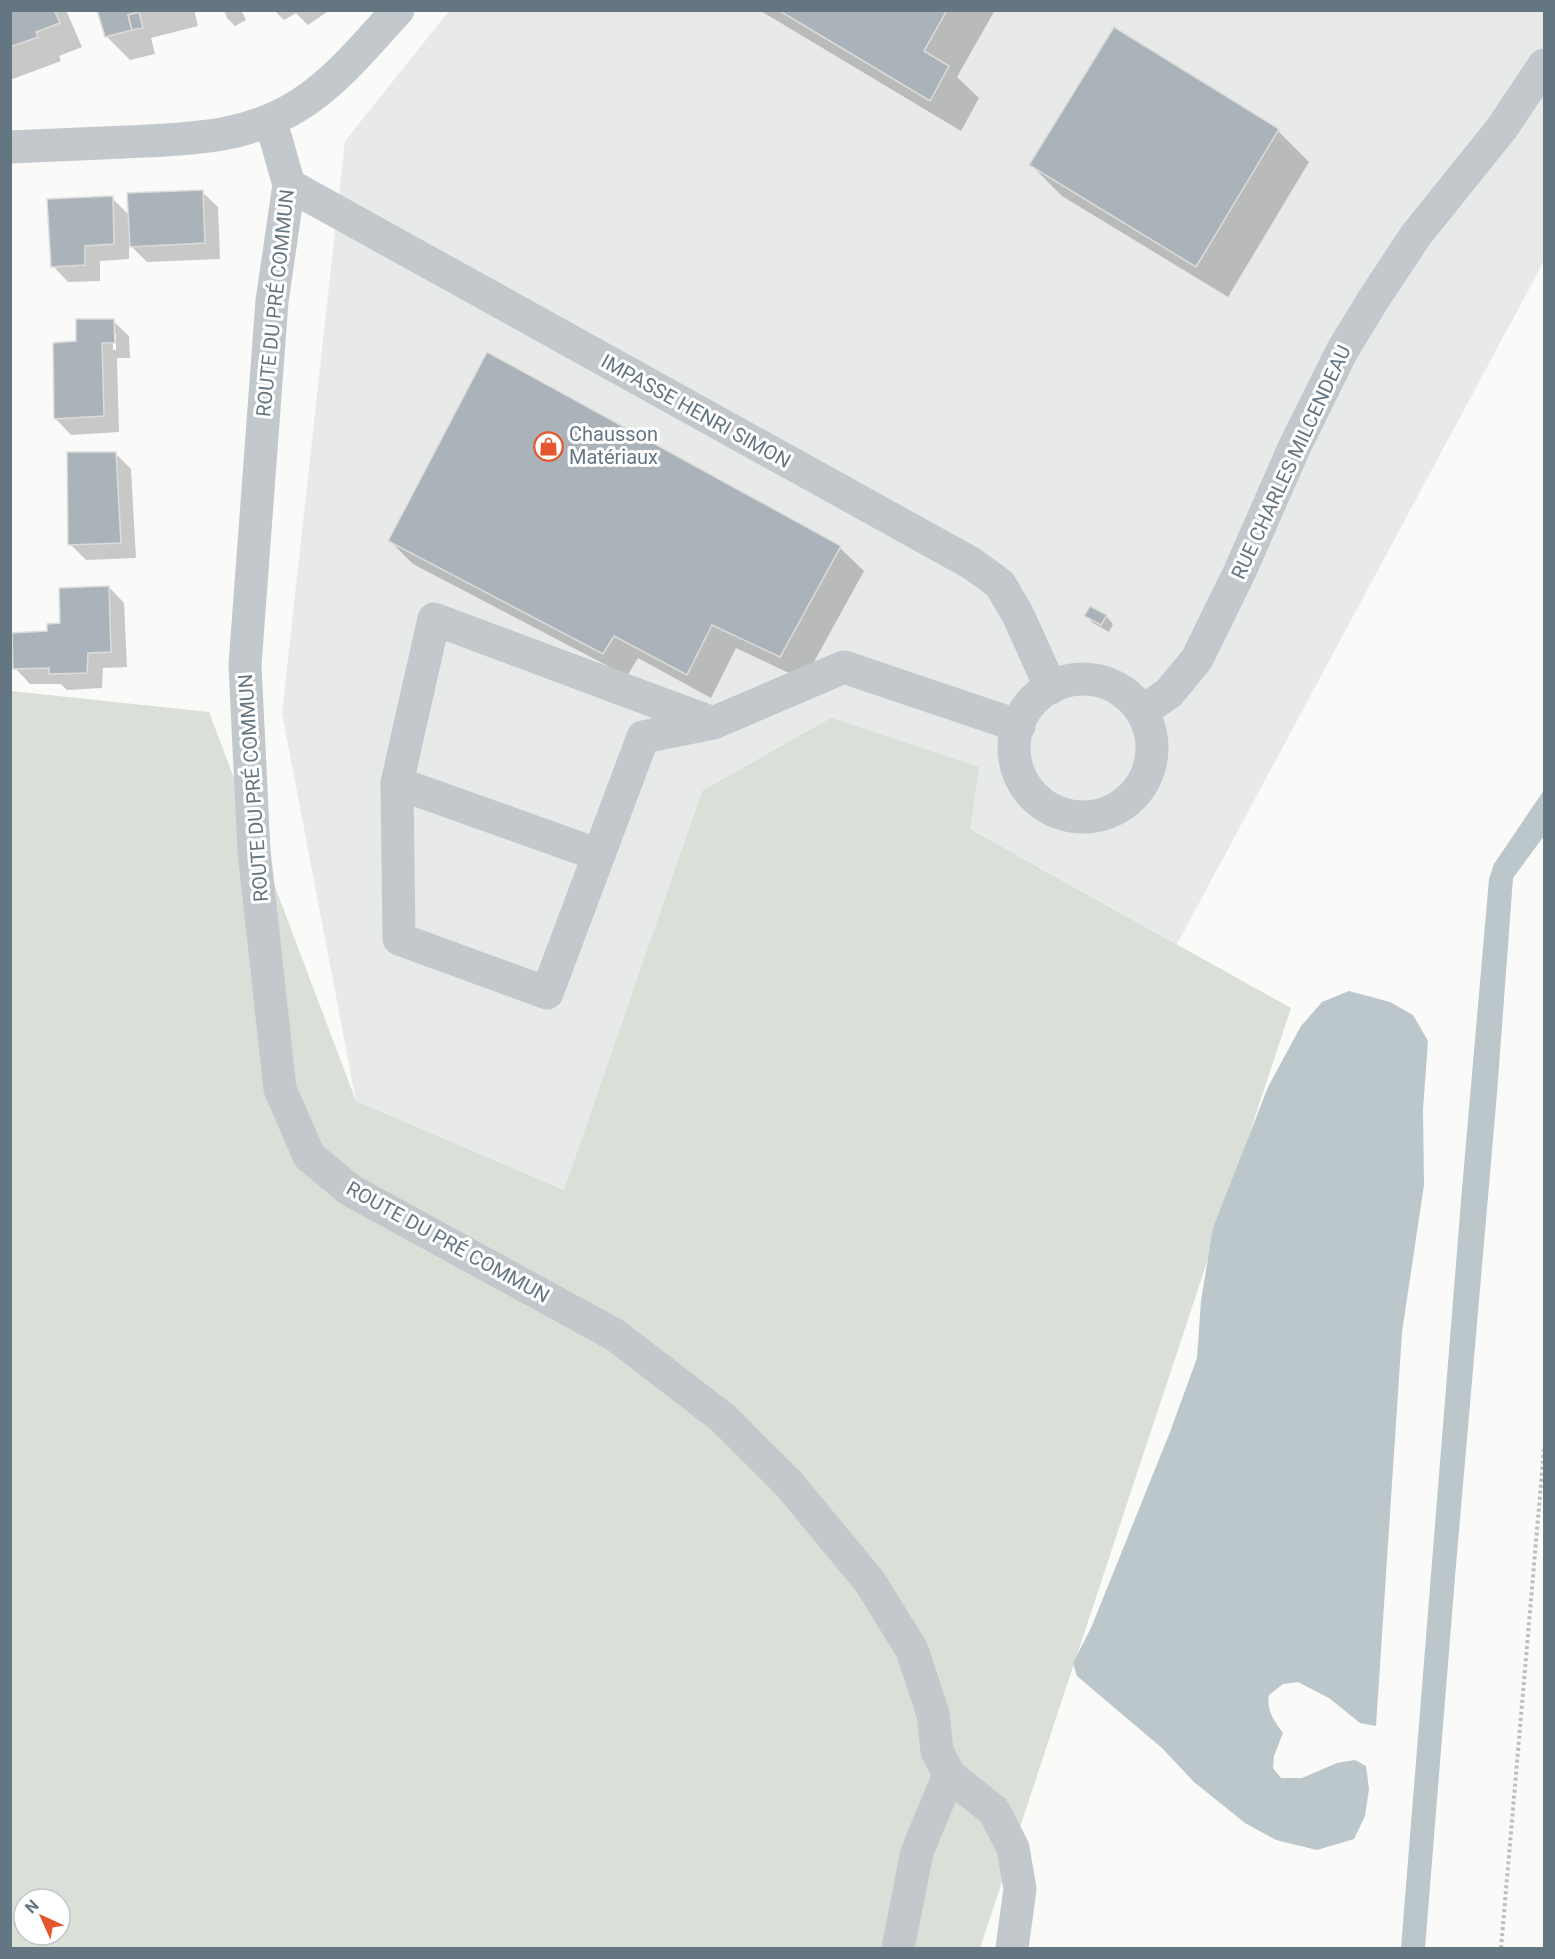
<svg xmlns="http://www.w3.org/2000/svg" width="1555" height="1959" viewBox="0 0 1555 1959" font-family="Roboto,sans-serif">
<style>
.built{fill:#e8e9e9}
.green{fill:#dadfd7;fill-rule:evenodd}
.water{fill:#bbc7cb}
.shadow{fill:#0003;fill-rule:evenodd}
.building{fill:#aab3b9;stroke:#dcdcda;stroke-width:1.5}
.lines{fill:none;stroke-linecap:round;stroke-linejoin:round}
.path{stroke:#bbbfc2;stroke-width:4;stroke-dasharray:3 3;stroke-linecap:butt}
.minor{stroke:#c3c8cc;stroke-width:33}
.labels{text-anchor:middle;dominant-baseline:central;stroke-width:6;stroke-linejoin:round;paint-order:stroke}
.street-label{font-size:20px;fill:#657683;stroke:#fff}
.poi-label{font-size:20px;fill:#657683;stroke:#fff;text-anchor:start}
</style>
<rect width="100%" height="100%" fill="#fafaf8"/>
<polygon class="built" points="449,11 1544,11 1544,261 1177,944 970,829 702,791 564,1190 356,1101 282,713 345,141"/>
<path class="green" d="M11,691L209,712L356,1101L564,1190L702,791L831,718L979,767L970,829L1291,1008L980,1948H11ZM24,1899H60V1935H24Z"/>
<g class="water">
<polygon points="1544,790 1544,836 1513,878 1497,1093 1455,1577 1425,1948 1401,1948 1462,1189 1489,879 1494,864"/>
<path d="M1349,991L1390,1002L1413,1015L1428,1041L1423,1109L1424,1185L1402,1332L1376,1726L1360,1723L1329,1698L1298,1682L1283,1684L1269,1695C1266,1710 1274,1721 1283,1733L1274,1756L1273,1768L1281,1778H1302L1337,1763L1355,1760L1366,1766L1369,1789L1365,1816L1354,1839L1317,1850L1276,1840L1245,1823L1194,1782L1162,1748L1077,1676L1073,1663L1091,1628L1110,1581L1170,1432L1197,1358L1201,1301L1213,1228L1268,1087L1301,1026L1322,1002Z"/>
</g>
<g class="shadow">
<polygon points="10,10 66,10 82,47 59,56 61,61 10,80"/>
<polygon points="99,10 194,10 198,26 151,38 155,54 130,60 106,36"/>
<polygon points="224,10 241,10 246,20 235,26 227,18"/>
<polygon points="274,10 330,10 308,25 296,13 284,20"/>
<polygon points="759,10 995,10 957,77 979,98 961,131"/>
<polygon points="1278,131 1309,162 1228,297 1062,196 1031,165"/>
<polygon points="202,192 218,207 220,259 147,262 129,244 129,259 100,261 100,281 68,282 53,266 112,198 129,215"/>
<path d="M113,321L129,336L130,358H117L119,432L71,435L56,419L77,342ZM113,334H116V350H113Z"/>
<polygon points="115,453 131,469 136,558 86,560 70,544"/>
<polygon points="389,540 840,548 864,571 804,680 736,648 711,698 638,658 627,676 413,564"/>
<polygon points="109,587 124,603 127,667 103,668 102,688 67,690 61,684 30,684 15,668 48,633 61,625"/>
<polygon points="1086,616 1106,616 1113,624 1109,632 1093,623"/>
</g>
<g class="building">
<polygon points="10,10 54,10 60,23 36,32 38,37 10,47"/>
<polygon points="97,10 145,10 128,15 132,30 105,37"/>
<polygon points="778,10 947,10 924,51 949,66 930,101"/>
<polygon points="139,12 143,28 132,30 128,15"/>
<polygon points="1114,27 1279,129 1196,267 1029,165"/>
<polygon points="203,190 205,243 130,247 127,193"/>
<polygon points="113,196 114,244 85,246 85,265 51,267 47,199"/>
<polygon points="76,319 114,319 115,343 102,343 104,416 54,419 53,343 76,341"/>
<polygon points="487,352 841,546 780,657 712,625 687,675 614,636 603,654 388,541"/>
<polygon points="67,452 116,452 121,543 68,545"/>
<polygon points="109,586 111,652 88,653 87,673 49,674 49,668 13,669 12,633 47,631 47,624 60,623 59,588"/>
<polygon points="1090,606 1107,615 1101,625 1084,616"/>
</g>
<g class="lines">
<polyline class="path" points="1501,1948 1544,1449"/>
<g class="minor">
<polyline points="269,122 276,139 289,185 272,301 245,665 254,851 280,1089 309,1156 350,1190 615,1335 723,1418 789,1484 870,1582 912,1650 933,1714 937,1751 949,1775 994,1811 1013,1848 1020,1889 1012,1948"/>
<path d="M10,147C49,145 87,144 125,142C188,139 248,139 302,103C339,79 368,42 398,10"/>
<polyline points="289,185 971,563 1000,584 1018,615 1051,688"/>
<polygon points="434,619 713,723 643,737 547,993 399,939 397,783"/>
<circle cx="1083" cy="748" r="69"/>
<polyline points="1143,711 1169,693 1197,659 1240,571 1294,448 1342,351 1373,300 1416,235 1502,128 1544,65"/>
<polyline points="713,723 844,667 1019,726"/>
<polyline points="397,783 599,855"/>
<polyline points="898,1948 917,1852 949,1775"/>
</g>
</g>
<defs>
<symbol id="shop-ring" viewBox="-11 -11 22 22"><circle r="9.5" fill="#fff" stroke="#e4572e" stroke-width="1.5"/><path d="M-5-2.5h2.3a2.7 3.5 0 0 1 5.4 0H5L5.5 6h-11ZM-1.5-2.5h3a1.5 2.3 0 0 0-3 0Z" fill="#e4572e"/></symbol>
</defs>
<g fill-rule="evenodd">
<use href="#shop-ring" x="532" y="430" width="33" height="33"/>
</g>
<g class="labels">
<g class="street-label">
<text transform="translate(275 303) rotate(-84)">ROUTE DU PRÉ COMMUN</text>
<text transform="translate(696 411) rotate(29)">IMPASSE HENRI SIMON</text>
<text transform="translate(1291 462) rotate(-65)">RUE CHARLES MILCENDEAU</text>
<text transform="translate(253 788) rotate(-94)">ROUTE DU PRÉ COMMUN</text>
<text transform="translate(448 1242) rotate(29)">ROUTE DU PRÉ COMMUN</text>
</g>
<g class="poi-label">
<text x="569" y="434">Chausson<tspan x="569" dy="23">Matériaux</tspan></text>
</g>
</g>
<rect width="1555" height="1959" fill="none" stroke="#657683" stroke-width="24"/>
<g transform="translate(42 1917) rotate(315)"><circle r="28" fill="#ffffff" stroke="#c1c8cd" stroke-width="1.5"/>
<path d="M0-4.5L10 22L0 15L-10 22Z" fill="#e4572e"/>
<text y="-9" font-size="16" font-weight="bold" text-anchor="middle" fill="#657683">N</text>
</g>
</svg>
